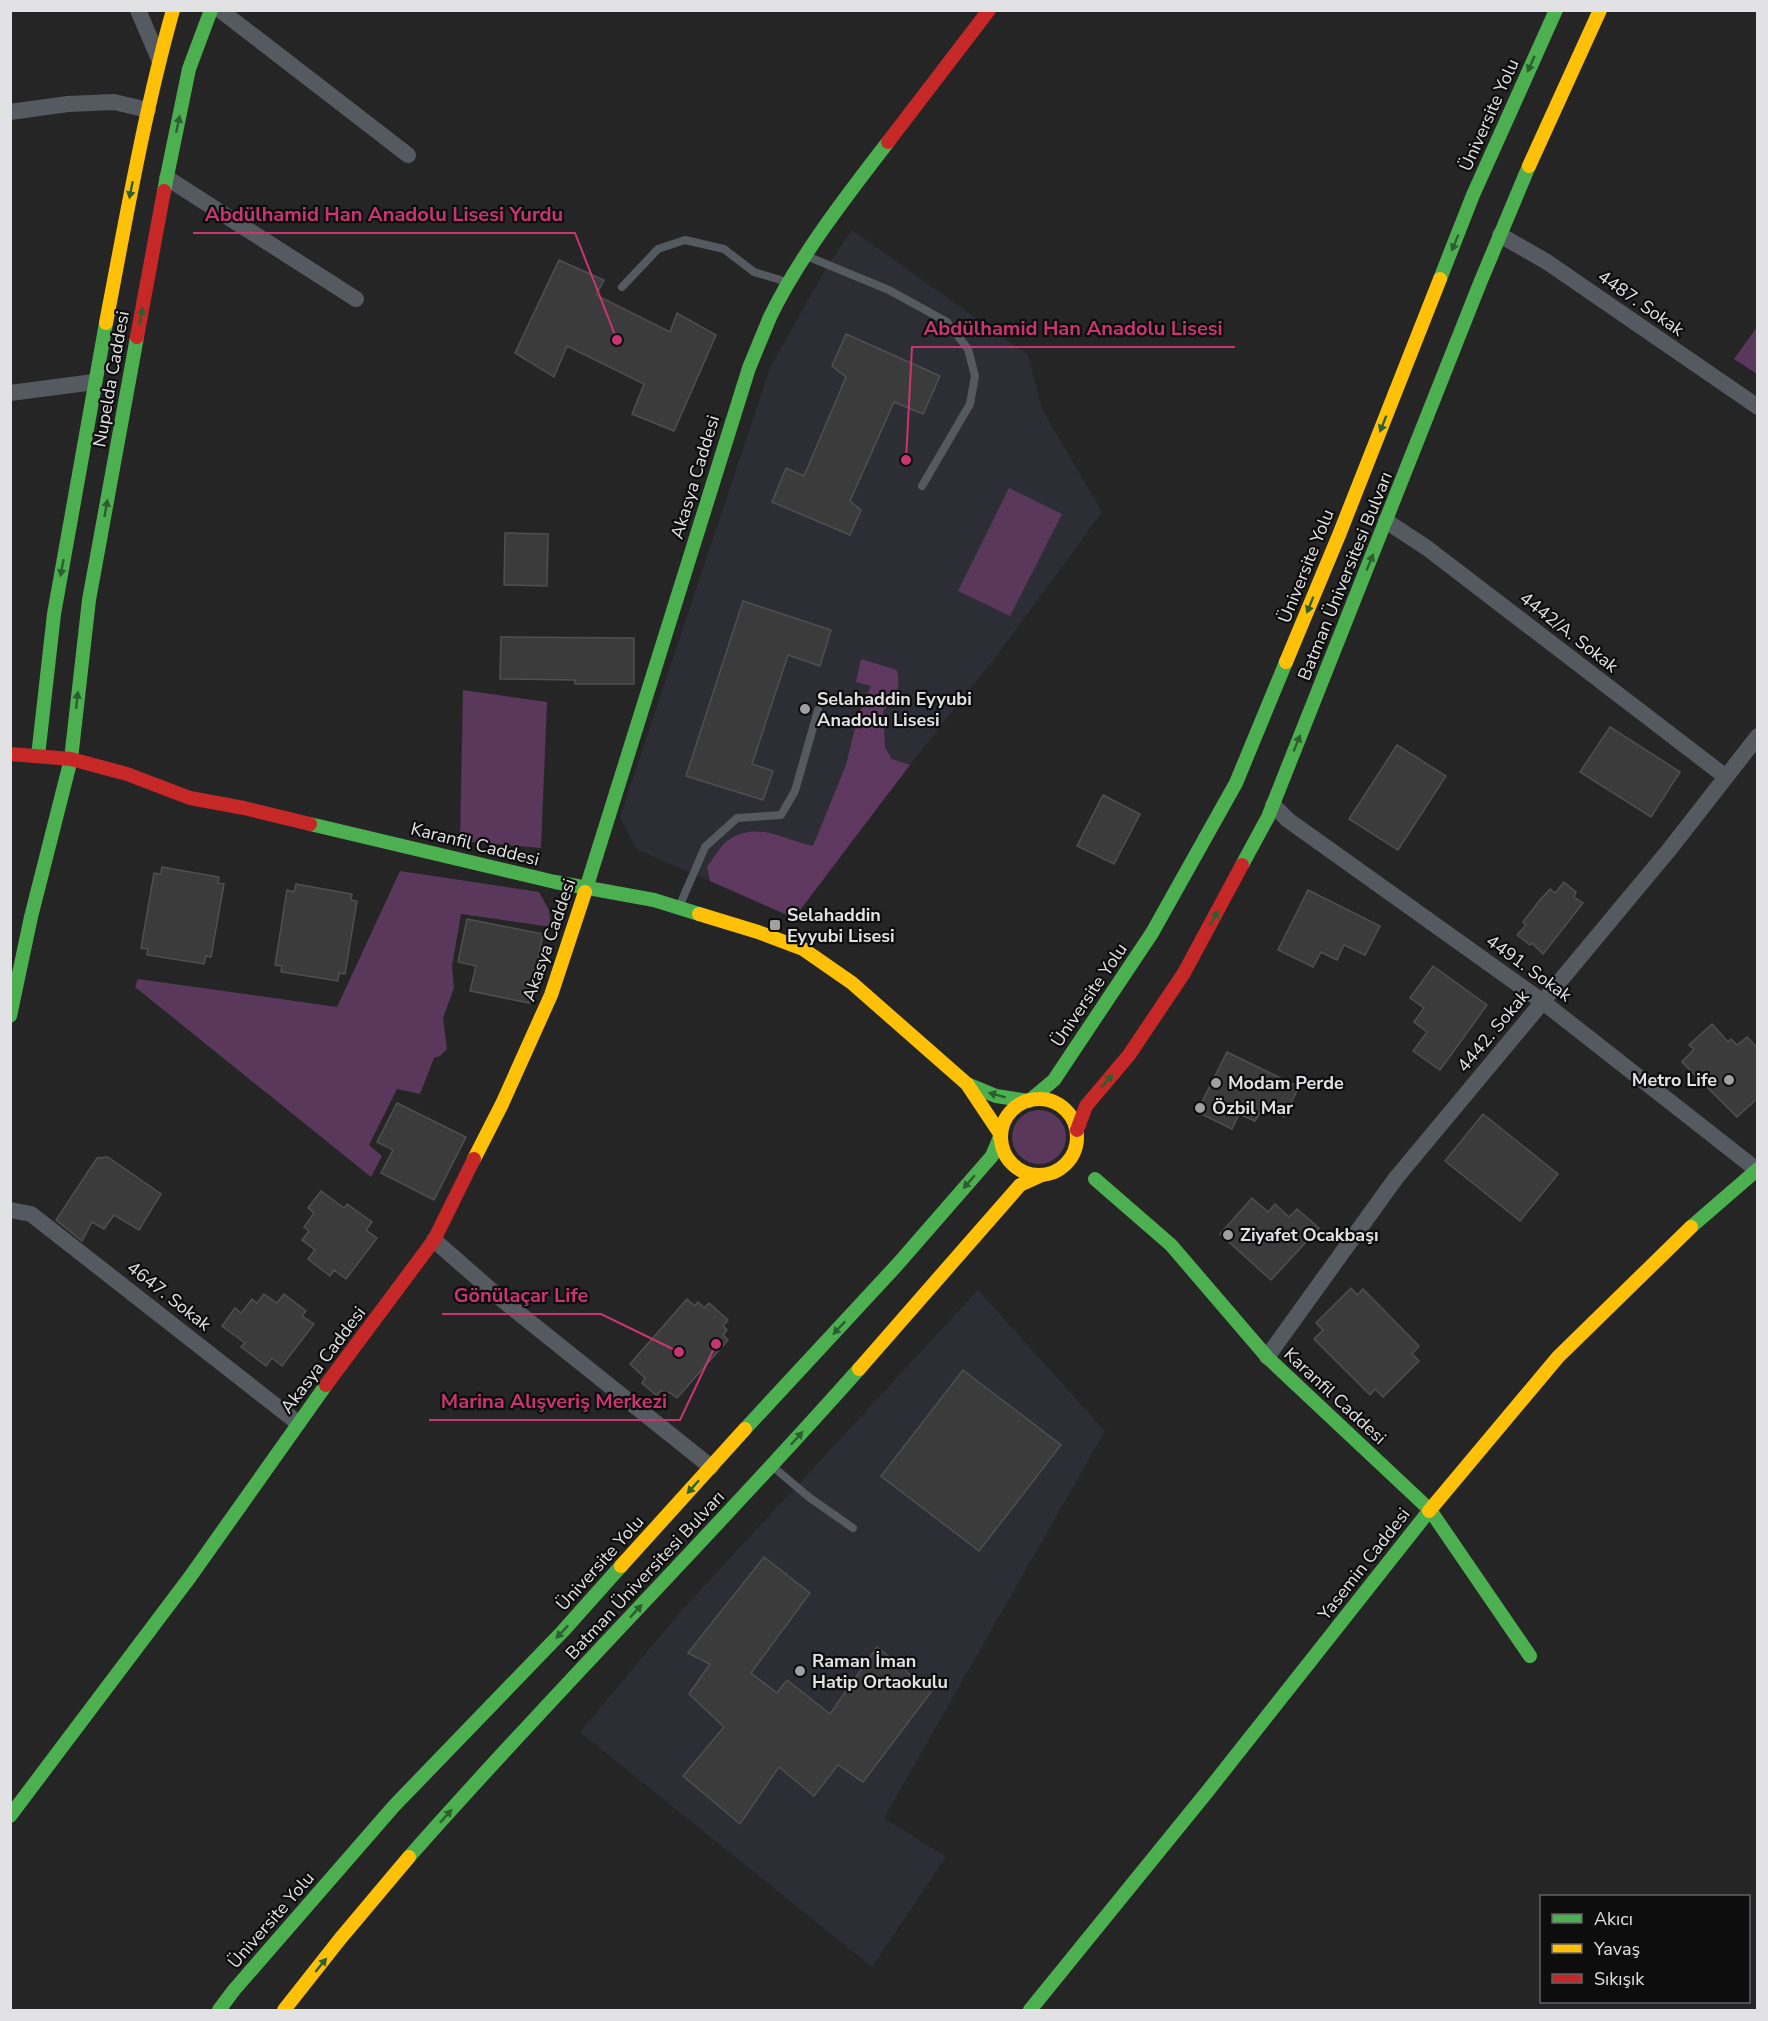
<svg xmlns="http://www.w3.org/2000/svg" width="1768" height="2021" viewBox="0 0 1768 2021" font-family="'Nunito Sans',sans-serif">
<style>
.built{fill:#2d2e35}
.green{fill:#5a385b}
.forest{fill:#5e385f}
.building{fill:#3b3b3c;stroke:#4f4f50;stroke-width:1.5}
.lines{fill:none;stroke-linecap:round;stroke-linejoin:round}
.lane{stroke:#555960;stroke-width:8}
.street{stroke:#555960;stroke-width:16}
.fast{stroke:#4caf50;stroke-width:14}
.slow{stroke:#ffc107;stroke-width:14}
.jam{stroke:#c62828;stroke-width:14}
.oneway{fill:#2c5e2f}
.poi-dot{fill:#a0a0a2;stroke:#0d0d0e;stroke-width:2}
.labels{text-anchor:middle;dominant-baseline:central;stroke-width:4.5;stroke-linejoin:round;paint-order:stroke}
.street-label{font-size:18px;fill:#e2e2e4;stroke:#0d0d0e}
.poi-label{font-size:18px;font-weight:bold;fill:#e2e2e4;stroke:#0d0d0e;text-anchor:start}
.leader{fill:none;stroke:#c73670;stroke-width:2}
.callout-dot{fill:#c73670;stroke:#0d0d0e;stroke-width:2}
.callout-label{font-size:20px;text-anchor:middle;font-weight:bold;fill:#c73670;stroke:#0d0d0e;stroke-width:4.5;stroke-linejoin:round;paint-order:stroke}
</style>
<rect width="100%" height="100%" fill="#252526"/>
<g class="built">
<polygon points="852,230 1028,355 1042,409 1102,512 998,654 878,805 794,918 636,849 620,817 770,368 825,270"/>
<polygon points="978,1290 1105,1431 884,1818 946,1857 872,1967 580,1732 682,1610"/>
</g>
<g class="green">
<polygon points="1757,327 1757,374 1734,359"/>
<polygon points="1009,488 1062,514 1010,616 958,591"/>
<polygon points="463,690 547,702 541,848 460,841"/>
<polygon points="400,871 539,892 549,910 551,927 461,914 452,966 454,988 443,1018 447,1049 440,1056 434,1058 420,1094 397,1089 369,1145 382,1156 371,1177 135,987 138,979 337,1007"/>
<circle cx="1039" cy="1137" r="27"/>
</g>
<path class="forest" d="M861,659L897,670C901,692 897,696 883,711L885,748L892,759L910,765L794,918L710,881L707,867C713,859 719,848 727,841C756,820 782,839 813,846L846,765L858,716L871,686L856,682Z"/>
<g class="building">
<polygon points="559,260 604,280 596,295 670,332 677,313 716,335 674,431 632,414 644,384 567,346 554,377 515,353"/>
<polygon points="846,334 940,376 923,414 894,402 850,501 861,510 850,535 772,502 786,468 804,476 846,377 832,366"/>
<polygon points="505,533 548,534 547,586 504,585"/>
<polygon points="743,601 831,630 820,666 788,655 752,764 773,771 763,800 686,776"/>
<polygon points="501,637 634,638 634,684 575,684 575,680 500,679"/>
<polygon points="1610,727 1680,772 1651,817 1580,772"/>
<polygon points="1397,745 1446,776 1398,850 1349,819"/>
<polygon points="1103,795 1140,814 1114,864 1077,846"/>
<polygon points="162,867 219,877 218,883 224,884 211,957 206,956 204,964 147,955 148,949 141,948 154,873 161,874"/>
<polygon points="1564,882 1576,892 1574,897 1583,903 1543,954 1532,943 1530,945 1517,935 1526,925 1523,922 1540,900 1550,889 1555,893"/>
<polygon points="296,884 352,894 351,900 357,901 345,974 339,973 338,981 281,972 282,966 275,965 287,890 294,892"/>
<polygon points="1308,890 1380,926 1365,955 1344,945 1337,960 1321,952 1313,967 1278,950"/>
<polygon points="467,919 543,934 529,1003 470,991 476,966 458,962"/>
<polygon points="1433,966 1487,1005 1440,1070 1413,1051 1427,1032 1414,1022 1424,1008 1410,998"/>
<polygon points="1712,1024 1728,1042 1731,1039 1737,1045 1747,1037 1758,1048 1758,1098 1737,1117 1682,1062 1694,1049 1689,1045"/>
<polygon points="1227,1052 1299,1087 1284,1117 1263,1107 1255,1121 1239,1114 1232,1129 1197,1112"/>
<polygon points="397,1103 466,1137 434,1200 381,1173 393,1150 377,1142"/>
<polygon points="1483,1114 1558,1174 1520,1221 1445,1161"/>
<polygon points="108,1157 161,1194 139,1230 114,1215 104,1229 92,1222 82,1241 56,1220 97,1158"/>
<polygon points="321,1191 344,1208 347,1204 372,1222 366,1230 377,1238 346,1279 334,1270 330,1276 308,1259 315,1250 302,1240 309,1231 304,1227 314,1213 308,1208"/>
<polygon points="1252,1198 1268,1212 1275,1204 1289,1217 1297,1209 1319,1228 1271,1280 1220,1234"/>
<polygon points="1351,1288 1357,1295 1363,1289 1419,1346 1412,1354 1419,1361 1383,1397 1375,1389 1370,1395 1314,1339 1323,1330 1316,1323"/>
<polygon points="264,1294 277,1303 284,1294 306,1311 302,1316 314,1324 282,1366 272,1358 266,1366 241,1347 245,1343 222,1326 235,1308 241,1313 252,1299 257,1303"/>
<polygon points="687,1299 695,1306 698,1302 704,1308 709,1303 728,1320 723,1326 727,1330 723,1335 728,1340 677,1398 669,1392 666,1395 661,1390 657,1396 642,1383 645,1378 630,1364"/>
<polygon points="963,1370 1061,1445 979,1551 881,1476"/>
<polygon points="764,1557 810,1593 751,1673 777,1693 787,1680 830,1714 877,1647 931,1692 863,1782 838,1765 814,1796 779,1767 740,1824 683,1776 724,1727 689,1694 710,1664 688,1653"/>
</g>
<g class="lines">
<g class="lane">
<polyline points="809,257 889,290 947,322 968,349 975,376 970,404 922,486"/>
<polyline points="622,287 658,249 685,240 724,249 754,272 787,282"/>
<polyline points="679,907 705,847 737,818 781,815 795,791 818,710"/>
<polyline points="772,1466 810,1498 853,1528"/>
</g>
<g class="street">
<polyline points="138,10 159,59"/>
<polyline points="220,10 408,155"/>
<polyline points="10,112 68,104 114,102 148,110"/>
<polyline points="167,178 356,299"/>
<polyline points="1500,235 1547,262 1758,407"/>
<polyline points="10,393 94,382"/>
<polyline points="1386,521 1427,548 1726,777"/>
<polyline points="1273,805 1288,820 1543,1002 1757,1170"/>
<polyline points="10,1210 31,1214 298,1423"/>
<polyline points="434,1240 500,1298 711,1467"/>
<polyline points="1267,1357 1396,1178 1669,850 1758,736"/>
</g>
<g class="fast">
<polyline points="164,191 189,69 211,10"/>
<polyline points="1440,279 1473,195 1556,10"/>
<polyline points="38,756 54,614 106,323"/>
<polyline points="310,824 555,882 654,900 699,914"/>
<polyline points="1242,865 1268,817 1480,283 1529,166"/>
<path d="M585,892L749,368C756,351 763,334 770,317C799,257 847,195 888,142"/>
<polyline points="10,1016 31,917 71,759 89,600 137,337"/>
<polyline points="967,1084 996,1096 1029,1101 1054,1080 1152,933 1236,783 1286,662"/>
<polyline points="1095,1179 1171,1245 1267,1357 1430,1510 1530,1656"/>
<polyline points="1691,1227 1758,1169"/>
<polyline points="745,1429 897,1265 992,1156 1000,1137"/>
<polyline points="10,1816 190,1577 326,1385"/>
<path d="M409,1857C555,1691 712,1535 859,1369"/>
<polyline points="219,2010 234,1990 394,1806 563,1631 621,1566"/>
<polyline points="1030,2010 1207,1792 1429,1511"/>
</g>
<g class="slow">
<polyline points="1529,166 1600,10"/>
<path d="M106,323C126,219 144,113 173,10"/>
<polyline points="1286,662 1339,535 1440,279"/>
<polyline points="699,914 758,932 803,949 852,983 967,1084 1001,1135 1000,1137"/>
<circle cx="1039" cy="1137" r="38"/>
<polyline points="474,1159 502,1104 551,995 585,892"/>
<polyline points="859,1369 1020,1185 1042,1175"/>
<polyline points="1429,1511 1558,1357 1691,1227"/>
<polyline points="621,1566 745,1429"/>
<polyline points="284,2010 340,1939 409,1857"/>
</g>
<g class="jam">
<polyline points="888,142 989,10"/>
<polyline points="137,337 164,191"/>
<polyline points="10,754 71,759 127,774 190,798 244,808 310,824"/>
<polyline points="1077,1130 1086,1106 1129,1055 1184,973 1242,865"/>
<polyline points="326,1385 434,1240 474,1159"/>
</g>
</g>
<defs><path id="oneway-solid" d="M-6-.8H1V-3.2L6.5 0L1 3.2V.8H-6Z" transform="scale(1.5)"/></defs>
<g class="oneway">
<use href="#oneway-solid" transform="translate(1531 64) rotate(114)"/>
<use href="#oneway-solid" transform="translate(178 124) rotate(-78)"/>
<use href="#oneway-solid" transform="translate(131 190) rotate(101)"/>
<use href="#oneway-solid" transform="translate(1455 243) rotate(112)"/>
<use href="#oneway-solid" transform="translate(141 316) rotate(-80)"/>
<use href="#oneway-solid" transform="translate(1383 424) rotate(112)"/>
<use href="#oneway-solid" transform="translate(106 508) rotate(-80)"/>
<use href="#oneway-solid" transform="translate(1370 562) rotate(-68)"/>
<use href="#oneway-solid" transform="translate(62 568) rotate(100)"/>
<use href="#oneway-solid" transform="translate(1310 605) rotate(112)"/>
<use href="#oneway-solid" transform="translate(77 700) rotate(-84)"/>
<use href="#oneway-solid" transform="translate(1297 743) rotate(-68)"/>
<use href="#oneway-solid" transform="translate(1214 918) rotate(-62)"/>
<use href="#oneway-solid" transform="translate(1107 1081) rotate(-49)"/>
<use href="#oneway-solid" transform="translate(997 1095) rotate(-165)"/>
<use href="#oneway-solid" transform="translate(969 1182) rotate(131)"/>
<use href="#oneway-solid" transform="translate(839 1328) rotate(133)"/>
<use href="#oneway-solid" transform="translate(797 1438) rotate(-48)"/>
<use href="#oneway-solid" transform="translate(693 1487) rotate(132)"/>
<use href="#oneway-solid" transform="translate(636 1611) rotate(-47)"/>
<use href="#oneway-solid" transform="translate(562 1632) rotate(133)"/>
<use href="#oneway-solid" transform="translate(446 1816) rotate(-48)"/>
<use href="#oneway-solid" transform="translate(321 1965) rotate(-51)"/>
</g>
<g class="poi-dot">
<circle cx="805" cy="709" r="6"/>
<rect x="769" y="919" width="12" height="12" rx="3"/>
<circle cx="1729" cy="1080" r="6"/>
<circle cx="1216" cy="1083" r="6"/>
<circle cx="1200" cy="1108" r="6"/>
<circle cx="1228" cy="1235" r="6"/>
<circle cx="800" cy="1671" r="6"/>
</g>
<g class="labels">
<g class="street-label">
<text transform="translate(1489 115) rotate(-66)">Üniversite Yolu</text>
<text transform="translate(1641 303) rotate(35)">4487. Sokak</text>
<text transform="translate(111 379) rotate(-80)">Nupelda Caddesi</text>
<text transform="translate(695 477) rotate(-73)">Akasya Caddesi</text>
<text transform="translate(1306 566) rotate(-68)">Üniversite Yolu</text>
<text transform="translate(1345 576) rotate(-68)">Batman Üniversitesi Bulvarı</text>
<text transform="translate(1569 632) rotate(38)">4442/A. Sokak</text>
<text transform="translate(475 844) rotate(14)">Karanfil Caddesi</text>
<text transform="translate(549 940) rotate(-71)">Akasya Caddesi</text>
<text transform="translate(1529 968) rotate(36)">4491. Sokak</text>
<text transform="translate(1089 995) rotate(-56)">Üniversite Yolu</text>
<text transform="translate(1493 1031) rotate(-50)">4442. Sokak</text>
<text transform="translate(169 1296) rotate(38)">4647. Sokak</text>
<text transform="translate(323 1360) rotate(-53)">Akasya Caddesi</text>
<text transform="translate(1335 1396) rotate(43)">Karanfil Caddesi</text>
<text transform="translate(600 1563) rotate(-48)">Üniversite Yolu</text>
<text transform="translate(1364 1564) rotate(-52)">Yasemin Caddesi</text>
<text transform="translate(645 1575) rotate(-47)">Batman Üniversitesi Bulvarı</text>
<text transform="translate(271 1920) rotate(-49)">Üniversite Yolu</text>
</g>
<g class="poi-label">
<text x="817" y="699">Selahaddin Eyyubi<tspan x="817" dy="21">Anadolu Lisesi</tspan></text>
<text x="787" y="915">Selahaddin<tspan x="787" dy="21">Eyyubi Lisesi</tspan></text>
<text x="1717" y="1080" text-anchor="end">Metro Life</text>
<text x="1228" y="1083">Modam Perde</text>
<text x="1212" y="1108">Özbil Mar</text>
<text x="1240" y="1235">Ziyafet Ocakbaşı</text>
<text x="812" y="1661">Raman İman<tspan x="812" dy="21">Hatip Ortaokulu</tspan></text>
</g>
</g>
<path class="leader" d="M617 340L575 233H193M906 460L912 347H1235M679 1352L601 1314H442M716 1344L680 1420H429"/>
<g class="callout-dot">
<circle cx="617" cy="340" r="6"/>
<circle cx="906" cy="460" r="6"/>
<circle cx="679" cy="1352" r="6"/>
<circle cx="716" cy="1344" r="6"/>
</g>
<g class="callout-label">
<text x="384" y="221">Abdülhamid Han Anadolu Lisesi Yurdu</text>
<text x="1073" y="335">Abdülhamid Han Anadolu Lisesi</text>
<text x="521" y="1302">Gönülaçar Life</text>
<text x="554" y="1408">Marina Alışveriş Merkezi</text>
</g>
<rect width="1768" height="2021" fill="none" stroke="#e2e2e4" stroke-width="24"/>
<rect x="1540" y="1895" width="210" height="108" fill="#0d0d0e" stroke="#626264" stroke-width="1.5"/>
<rect x="1552" y="1914" width="30" height="9" fill="#4caf50" stroke="#626264" stroke-width="1.5"/>
<text x="1594" y="1925" font-size="18" fill="#e2e2e4">Akıcı</text>
<rect x="1552" y="1944" width="30" height="9" fill="#ffc107" stroke="#626264" stroke-width="1.5"/>
<text x="1594" y="1955" font-size="18" fill="#e2e2e4">Yavaş</text>
<rect x="1552" y="1974" width="30" height="9" fill="#c62828" stroke="#626264" stroke-width="1.5"/>
<text x="1594" y="1985" font-size="18" fill="#e2e2e4">Sıkışık</text>
</svg>
